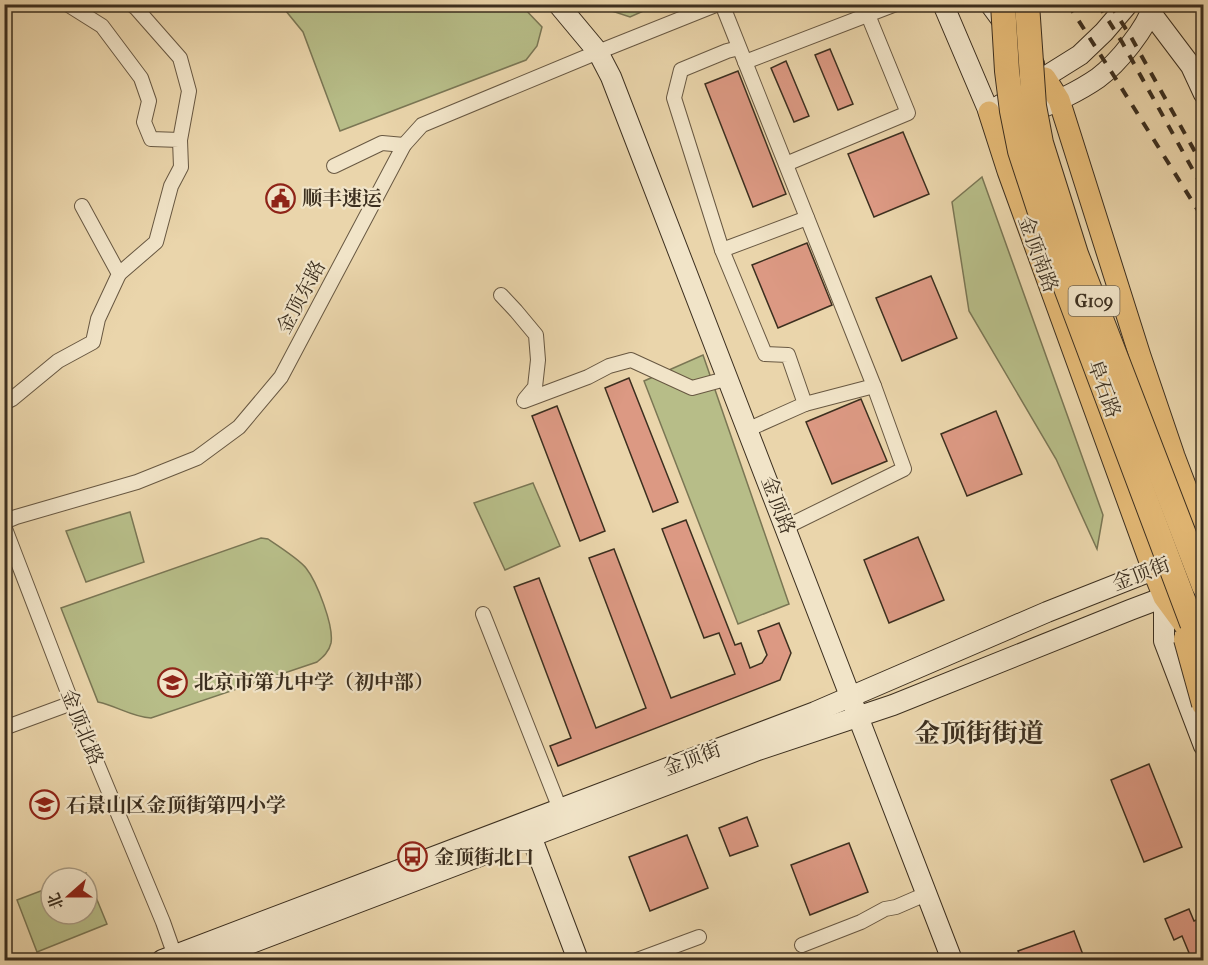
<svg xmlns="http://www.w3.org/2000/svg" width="1208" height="965" viewBox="0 0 1208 965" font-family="'IM FELL French Canon','Noto Serif SC',serif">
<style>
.green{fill:#b7bd88;stroke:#7a7654;stroke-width:1.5}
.building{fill:#dc9983;stroke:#3c2f1f;stroke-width:1.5}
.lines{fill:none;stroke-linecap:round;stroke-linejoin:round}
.street-casing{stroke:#685842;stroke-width:16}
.secondary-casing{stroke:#3c2f1f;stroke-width:22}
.primary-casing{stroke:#3c2f1f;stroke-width:23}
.street{stroke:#f1e4c8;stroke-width:14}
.secondary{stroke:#f1e4c8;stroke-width:20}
.primary{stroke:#e5ba76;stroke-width:21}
.rail{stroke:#3c2f1f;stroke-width:4;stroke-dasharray:10 10;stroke-linecap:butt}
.highway-bridge-casing{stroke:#3c2f1f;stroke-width:26;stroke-linecap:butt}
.highway-bridge{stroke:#e5ba76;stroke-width:24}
.labels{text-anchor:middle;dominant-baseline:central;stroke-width:4.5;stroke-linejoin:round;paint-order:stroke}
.shield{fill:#f1e4c8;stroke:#726552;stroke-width:1.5}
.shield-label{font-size:18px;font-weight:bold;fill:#3c2f1f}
.poi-label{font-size:20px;font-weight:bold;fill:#3c2f1f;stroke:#f1e4c8;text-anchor:start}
.street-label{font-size:20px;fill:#3c2f1f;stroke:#f1e4c8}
.district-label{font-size:26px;font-weight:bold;fill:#3c2f1f;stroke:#f1e4c8}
</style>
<rect width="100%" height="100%" fill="#ead5ab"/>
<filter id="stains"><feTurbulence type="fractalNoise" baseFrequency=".00333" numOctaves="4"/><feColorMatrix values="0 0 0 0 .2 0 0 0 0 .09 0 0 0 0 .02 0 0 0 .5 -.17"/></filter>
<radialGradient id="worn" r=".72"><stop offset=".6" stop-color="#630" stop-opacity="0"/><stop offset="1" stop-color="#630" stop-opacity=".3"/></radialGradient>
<g class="green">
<polygon points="281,5 521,5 542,27 537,46 526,60 340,131 303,32"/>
<polygon points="598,5 657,5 630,17 600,7"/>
<polygon points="982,177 1103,515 1097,549 1056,459 969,311 952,202"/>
<polygon points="703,355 789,604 738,624 644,381"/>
<polygon points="533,483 560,546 505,570 474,503"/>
<polygon points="130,512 144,562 86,582 66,531"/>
<path d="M261,538L268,539C277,545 300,560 306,568C317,582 334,626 331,643C329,652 323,657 317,662L151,718C132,717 117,706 98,702L61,608Z"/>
<polygon points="86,873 107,924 37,952 17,900 51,887 51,914 87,914 87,878 73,878"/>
</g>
<g class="building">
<polygon points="830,49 853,104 838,110 815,55"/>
<polygon points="786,61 809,116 794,122 771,68"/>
<polygon points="738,71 786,194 753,207 705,84"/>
<polygon points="903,132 929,194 874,217 848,154"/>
<polygon points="807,243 832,305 778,328 752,265"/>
<polygon points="931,276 957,338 902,361 876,298"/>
<polygon points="629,378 678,502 653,512 605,388"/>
<polygon points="861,399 887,461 832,484 806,422"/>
<polygon points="557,406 605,531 580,541 532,416"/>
<polygon points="996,411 1022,474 967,496 941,434"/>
<polygon points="686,520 735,645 741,643 750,668 762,663 767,655 758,631 779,623 791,653 780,680 558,766 550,746 571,738 514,587 539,578 596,728 646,708 589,558 614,549 671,698 735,674 719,633 704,638 662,529"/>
<polygon points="918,537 944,600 889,623 864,560"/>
<polygon points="1149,764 1182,847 1144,862 1111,780"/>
<polygon points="747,817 758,846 730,856 719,828"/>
<polygon points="687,835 708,888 650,911 629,857"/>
<polygon points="849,843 868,892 810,915 791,865"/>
<polygon points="1189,909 1194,921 1203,917 1203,960 1192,960 1182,936 1174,940 1165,919"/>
<polygon points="1074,931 1085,960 1022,960 1018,951"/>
</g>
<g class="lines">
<defs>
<g id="street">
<polyline points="67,4 102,26 141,78 149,101 144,122 151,139 180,140 181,167 171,186 156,242 119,274"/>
<polyline points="131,4 136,8 180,58 189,91 180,140"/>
<polyline points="722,4 874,386 904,469 786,527"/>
<polyline points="739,48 727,51 681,70 674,98 722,250 807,218"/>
<polyline points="745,62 896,4"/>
<polyline points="786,164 908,113 868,15"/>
<polyline points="334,166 382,143 404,145"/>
<polyline points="722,250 765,354 788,355 805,404 749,429"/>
<polyline points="501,295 516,311 536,335 538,360 535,387 525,399"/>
<polyline points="524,401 588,377 609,366 631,360 692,388 729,378"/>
<polyline points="4,403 12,399 58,361 93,342 98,319 119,274 82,206"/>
<polyline points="805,404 874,386"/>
<polyline points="4,522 16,517 137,482 197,458 239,427 281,377 404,145 422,125 598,52 718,4"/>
<polyline points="4,526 72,703 163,922 175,956"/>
<polyline points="483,614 560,809"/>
<polyline points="4,728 72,703"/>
<polyline points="802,945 861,922 885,909 896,907 926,894"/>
<polyline points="637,960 699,937"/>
</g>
<g id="secondary">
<path d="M558,4L598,52L611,77C726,371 838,666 952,960"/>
<polyline points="943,4 989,112 1002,104"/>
<polyline points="990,4 1034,64"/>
<polyline points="1151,13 1191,66 1204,94"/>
<polyline points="1032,85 1080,55 1104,32 1128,4"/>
<path d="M1023,116C1048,105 1075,94 1098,78C1118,63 1146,29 1154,4"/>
<polyline points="1164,597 1164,641 1204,746"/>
<polyline points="531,836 578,960"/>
<polyline points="162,960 815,712 1047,612 1204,550"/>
<polyline points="207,960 758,750 893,705 1130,610 1204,582"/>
</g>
<g id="primary">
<polyline points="1045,78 1059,100 1140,356 1174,456 1204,535"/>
<polyline points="989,112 1008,171 1153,570 1164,597 1189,631 1191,636"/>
</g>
</defs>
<use href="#street" class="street-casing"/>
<use href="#secondary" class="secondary-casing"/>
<use href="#primary" class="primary-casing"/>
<use href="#street" class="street"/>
<use href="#secondary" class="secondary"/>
<use href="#primary" class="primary"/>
<g class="rail">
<polyline points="1068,4 1114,76 1204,220"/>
<polyline points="1098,4 1122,42 1204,190"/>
<polyline points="1110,4 1131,37 1204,168"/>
</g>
<defs>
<g id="highway-bridge">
<polyline points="1003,4 1007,71 1012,111 1020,151 1057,264 1204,655"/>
<polyline points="1027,4 1034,106 1041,143 1076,254 1204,586"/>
<polyline points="1186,639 1204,704"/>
</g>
</defs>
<use href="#highway-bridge" class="highway-bridge-casing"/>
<use href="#highway-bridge" class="highway-bridge"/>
</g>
<defs>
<symbol id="civic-ring" viewBox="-11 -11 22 22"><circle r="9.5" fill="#f1e4c8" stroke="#8f2418" stroke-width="1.5"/><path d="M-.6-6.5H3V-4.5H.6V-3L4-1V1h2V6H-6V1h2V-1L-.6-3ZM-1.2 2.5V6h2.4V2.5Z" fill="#8f2418"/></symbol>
<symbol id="school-ring" viewBox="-11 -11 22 22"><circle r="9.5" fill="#f1e4c8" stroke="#8f2418" stroke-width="1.5"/><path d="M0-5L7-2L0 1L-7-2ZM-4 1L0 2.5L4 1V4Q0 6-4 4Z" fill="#8f2418"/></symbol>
<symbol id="bus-ring" viewBox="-11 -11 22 22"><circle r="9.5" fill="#f1e4c8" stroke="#8f2418" stroke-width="1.5"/><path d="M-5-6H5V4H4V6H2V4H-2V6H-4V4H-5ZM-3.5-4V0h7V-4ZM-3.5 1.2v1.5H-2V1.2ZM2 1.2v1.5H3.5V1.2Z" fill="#8f2418"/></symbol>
</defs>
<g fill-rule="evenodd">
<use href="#civic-ring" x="264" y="182" width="33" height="33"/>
<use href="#school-ring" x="156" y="666" width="33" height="33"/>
<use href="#school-ring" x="28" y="788" width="33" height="33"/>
<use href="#bus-ring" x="396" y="840" width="33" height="33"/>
</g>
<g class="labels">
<rect class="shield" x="1068.5" y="286" width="51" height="30" rx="4.5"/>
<g class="shield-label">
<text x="1094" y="301">G109</text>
</g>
<g class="poi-label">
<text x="302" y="198">顺丰速运</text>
<text x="194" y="682">北京市第九中学（初中部）</text>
<text x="66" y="805">石景山区金顶街第四小学</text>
<text x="434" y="857">金顶街北口</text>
</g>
<g class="street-label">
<text transform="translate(1038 254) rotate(70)">金顶南路</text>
<text transform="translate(301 297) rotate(-62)">金顶东路</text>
<text transform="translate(1104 389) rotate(70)">阜石路</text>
<text transform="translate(778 505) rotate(69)">金顶路</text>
<text transform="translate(1141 574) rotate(-21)">金顶街</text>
<text transform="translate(82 727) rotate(68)">金顶北路</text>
<text transform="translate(692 759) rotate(-21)">金顶街</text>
</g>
<g class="district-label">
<text x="979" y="733">金顶街街道</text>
</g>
</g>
<rect width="1208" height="965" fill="none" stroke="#ead5ab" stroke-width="24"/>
<rect x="6" y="6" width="1196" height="953" fill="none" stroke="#3c2f1f" stroke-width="3"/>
<rect x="12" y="12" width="1184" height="941" fill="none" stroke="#3c2f1f" stroke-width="1.5"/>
<g transform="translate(69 896) rotate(249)"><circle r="28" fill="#f1e4c8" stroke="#a99c84" stroke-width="1.5"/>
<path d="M0-4.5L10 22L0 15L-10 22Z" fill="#8f2418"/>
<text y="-9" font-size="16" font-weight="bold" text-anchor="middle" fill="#3c2f1f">北</text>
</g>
<rect width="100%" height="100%" filter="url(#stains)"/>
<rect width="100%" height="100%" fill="url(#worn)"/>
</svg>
